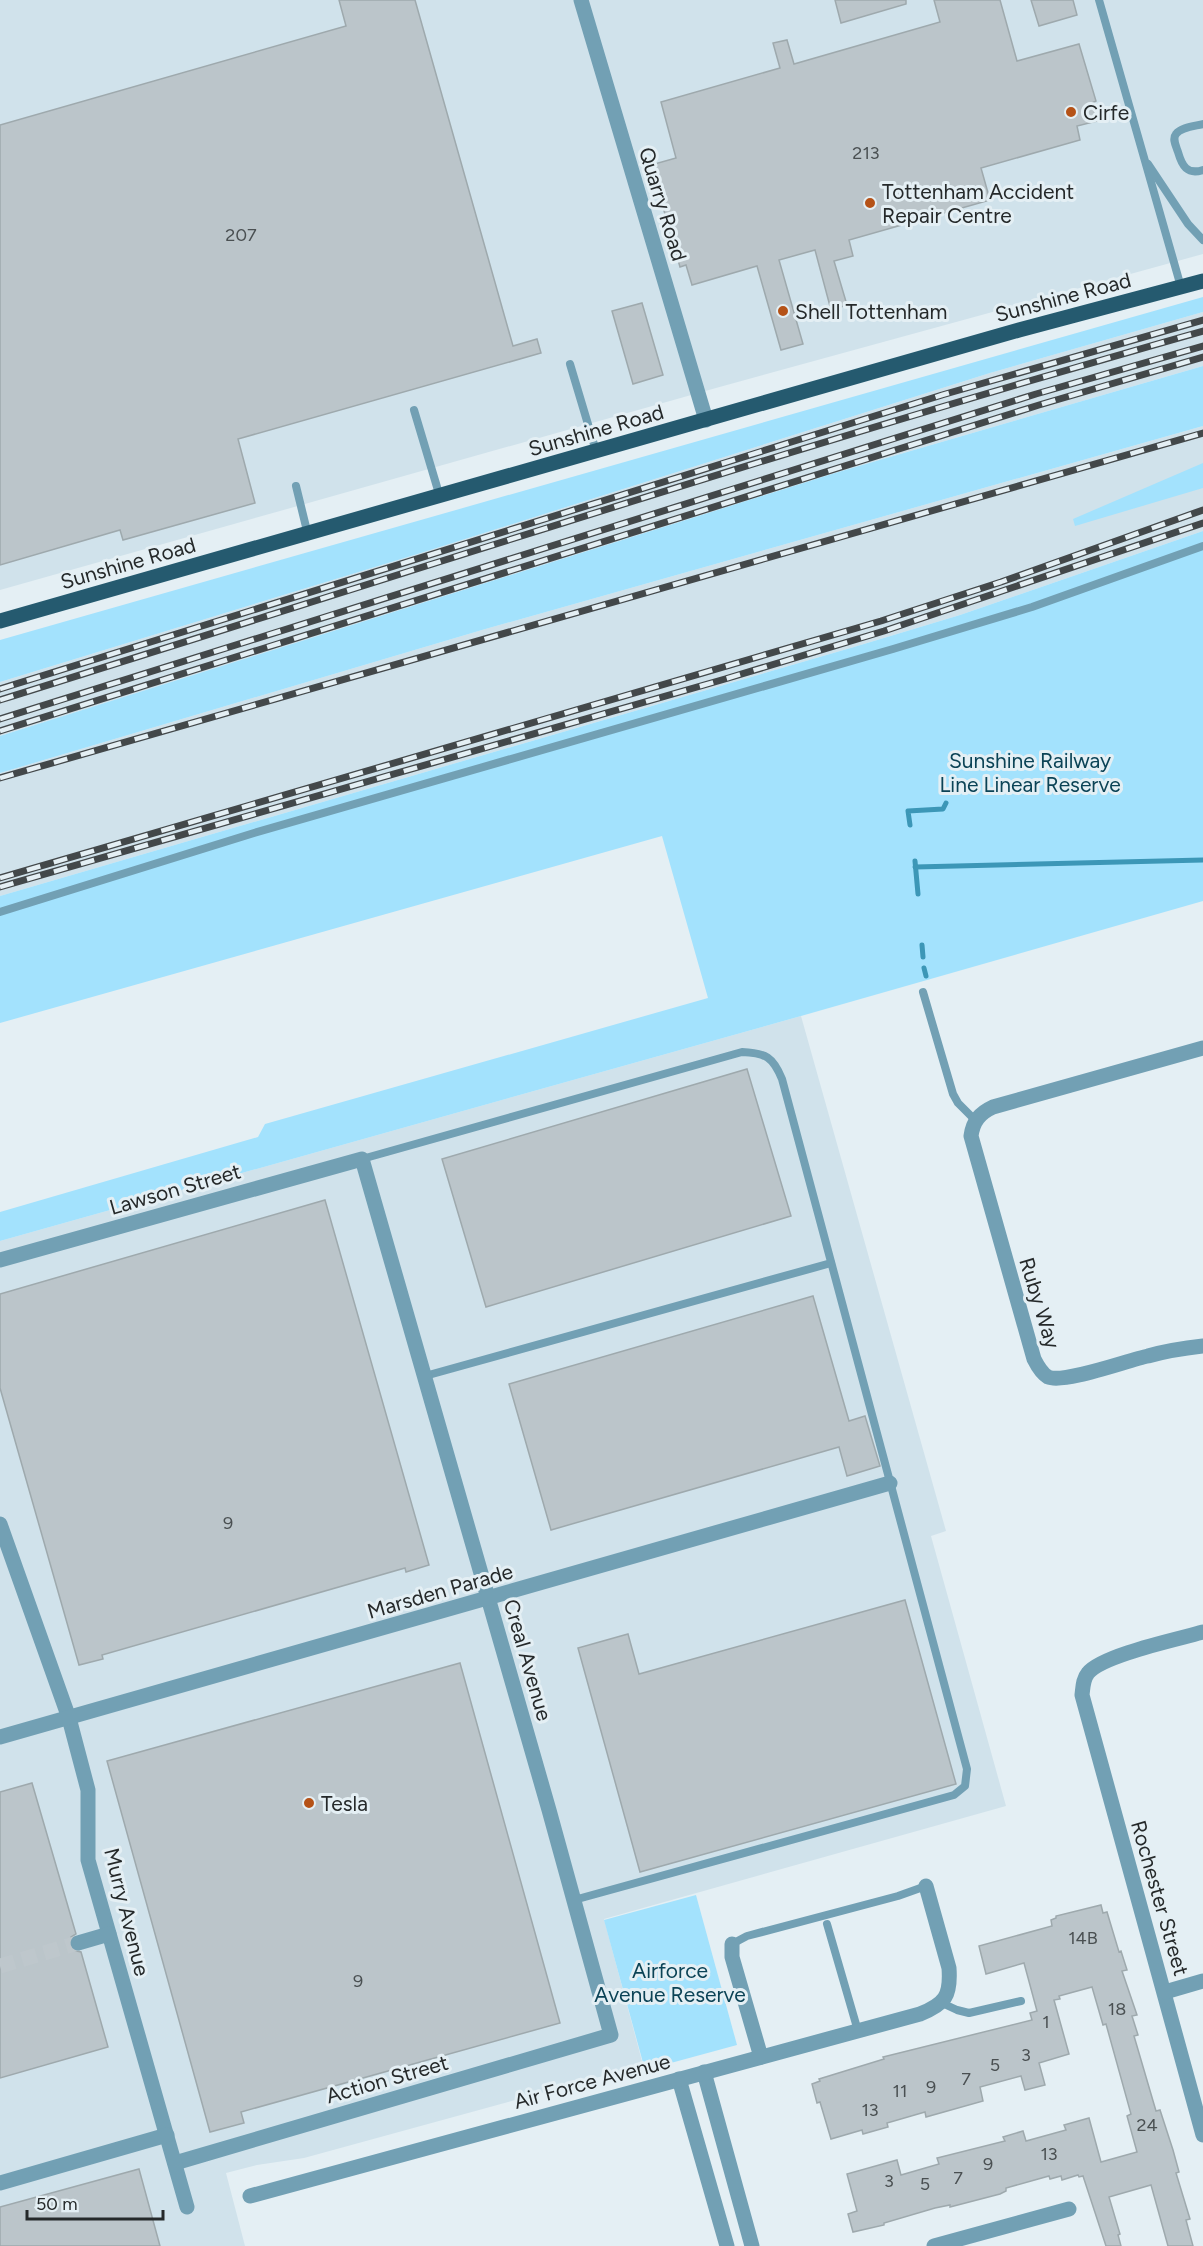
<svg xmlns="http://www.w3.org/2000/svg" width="1203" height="2246" viewBox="0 0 1203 2246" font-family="Figtree,sans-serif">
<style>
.built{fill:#d0e2eb}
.green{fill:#a3e2fd}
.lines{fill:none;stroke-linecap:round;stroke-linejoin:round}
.stream{stroke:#3c97b7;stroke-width:5}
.building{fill:#bbc5ca;stroke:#9ea9ad;stroke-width:1.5}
.street-tunnel{stroke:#bec7cc;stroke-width:15;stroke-dasharray:15 8;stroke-linecap:butt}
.lane{stroke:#72a0b4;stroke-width:8}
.street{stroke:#72a0b4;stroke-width:15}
.primary{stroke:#255a6f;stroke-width:15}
.rail-casing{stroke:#43484a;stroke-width:7}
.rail{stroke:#e4eff4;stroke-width:4.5;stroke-dasharray:14;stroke-linecap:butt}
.poi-dot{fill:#b55217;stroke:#e4eff4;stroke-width:2}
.labels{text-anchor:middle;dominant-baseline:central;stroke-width:6;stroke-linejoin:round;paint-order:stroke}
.number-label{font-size:18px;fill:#4a5052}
.poi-label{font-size:21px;fill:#25292a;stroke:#e4eff4;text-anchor:start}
.street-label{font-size:21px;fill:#25292a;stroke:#e4eff4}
.park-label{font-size:21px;fill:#0b4356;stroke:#e4eff4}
</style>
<rect width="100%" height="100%" fill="#e4eff4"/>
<g class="built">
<polygon points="0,0 1203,0 1203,254 716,388 0,590"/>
<polygon points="1203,312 1203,366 835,473 0,736 0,682 424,552 990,373"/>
<polygon points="1203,426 1203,531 960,615 854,647 0,896 0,773 482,630"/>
<polygon points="801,1016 946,1531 931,1536 1006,1806 604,1919 643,2065 304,2158 257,2165 226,2173 245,2246 0,2246 0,1241"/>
</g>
<g class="green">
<polygon points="1203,297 1203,312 990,373 424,552 0,682 0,640"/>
<polygon points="1203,366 1203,426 482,630 0,773 0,736 835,473"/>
<polygon points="1203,463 1203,488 1075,526 1073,519"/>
<polygon points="1203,531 1203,901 801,1016 0,1241 0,1212 258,1137 265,1124 708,998 662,836 0,1023 0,896 854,647 960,615"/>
<polygon points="696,1895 737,2045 645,2070 604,1920"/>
</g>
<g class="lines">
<g class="stream">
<polyline points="910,825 908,811 943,809 946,803"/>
<polyline points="915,861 918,894"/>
<polyline points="915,867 1203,860"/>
<polyline points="922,945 923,957"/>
<polyline points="924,968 926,976"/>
</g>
</g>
<g class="building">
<polygon points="339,0 415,0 513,346 537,339 541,353 238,439 255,503 123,540 120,530 0,565 0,125 346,26"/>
<polygon points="835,0 906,0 906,4 841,23"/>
<polygon points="934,0 1000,0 1017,61 1079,44 1096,101 1092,103 1097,121 1077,126 1080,140 981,168 990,200 849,240 853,256 834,261 847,305 831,310 815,250 779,260 803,344 781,350 757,266 692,285 686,265 680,267 651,165 676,158 661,102 780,68 773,43 787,40 794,64 940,22"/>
<polygon points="1031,0 1073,0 1077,15 1039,26"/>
<polygon points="642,303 663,375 633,384 612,311"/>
<polygon points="747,1069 791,1216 486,1307 442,1159"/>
<polygon points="325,1200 429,1565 406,1572 405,1568 102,1655 103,1659 79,1665 0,1388 0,1294"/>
<polygon points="813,1296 849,1421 865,1416 880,1466 847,1476 839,1447 551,1530 509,1384"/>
<polygon points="905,1600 956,1784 640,1872 578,1648 628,1634 639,1674"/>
<polygon points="460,1663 560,2023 241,2112 244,2123 210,2132 107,1761"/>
<polygon points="32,1783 76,1934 71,1937 69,1945 72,1950 81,1952 108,2047 0,2078 0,1792"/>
<polygon points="1101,1905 1103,1913 1107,1912 1119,1952 1121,1951 1127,1970 1122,1971 1137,2015 1132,2016 1138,2035 1134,2036 1156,2111 1160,2110 1173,2150 1179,2172 1176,2173 1190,2219 1186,2220 1193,2246 1168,2246 1151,2185 1109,2197 1120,2234 1118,2235 1121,2246 1106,2246 1083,2176 1079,2177 1078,2175 1062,2180 1061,2176 1050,2179 1049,2176 1006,2188 1006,2191 1000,2194 950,2207 950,2205 935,2208 884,2223 884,2225 853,2232 848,2214 857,2211 847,2174 897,2160 901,2175 939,2164 937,2158 1005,2141 1003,2137 1023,2131 1026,2141 1066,2130 1064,2125 1089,2118 1101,2162 1137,2152 1127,2116 1131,2114 1106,2024 1103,2025 1092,1987 1059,1996 1060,1999 1054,2000 1069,2054 1039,2063 1045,2085 1025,2090 1021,2076 980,2087 983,2101 926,2117 925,2112 887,2123 888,2127 863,2134 862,2130 831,2139 820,2102 817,2103 812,2084 820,2081 819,2079 884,2059 883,2057 1032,2020 1030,2013 1037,2011 1024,1963 986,1974 979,1946 1052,1926 1051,1920 1056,1918 1056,1916"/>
<polygon points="139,2169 160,2246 0,2246 0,2207"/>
</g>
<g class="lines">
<polyline class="street-tunnel" points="0,1966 78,1943"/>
<g class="lane">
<polyline points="1099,0 1181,287"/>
<path d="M1203,124C1196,126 1181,127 1176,134C1172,139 1176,146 1178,152C1182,166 1187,175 1203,170"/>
<polyline points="1148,164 1188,224 1203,240"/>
<polyline points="570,364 596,451"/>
<polyline points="414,410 440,497"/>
<polyline points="296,486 308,535"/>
<polyline points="0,912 254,833 893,649 1032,607 1203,546"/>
<polyline points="923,992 953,1094 958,1103 975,1120"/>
<path d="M362,1159L742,1052C766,1053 773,1057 782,1079L967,1769L965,1786L954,1795L574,1900"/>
<polyline points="425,1376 831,1263"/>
<polyline points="827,1924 858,2031"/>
<polyline points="732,1944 747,1936 898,1896 926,1886"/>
<polyline points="942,2003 957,2010 969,2013 1021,2001"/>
</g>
<g class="street">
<polyline points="581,0 706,420"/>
<path d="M1203,1048L993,1107C980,1113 973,1121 971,1136L1034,1359C1037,1365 1041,1373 1048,1377C1064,1384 1128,1360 1148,1356C1166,1351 1185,1348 1203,1346"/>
<polyline points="0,1260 362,1159 549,1810 611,2035 175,2163"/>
<polyline points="0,1524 69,1718 88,1790 88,1860 187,2207"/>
<path d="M1203,1632C1179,1639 1102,1655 1088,1673C1083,1679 1083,1687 1082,1695L1203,2135"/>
<polyline points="0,1737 890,1483"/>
<polyline points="78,1943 109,1934"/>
<polyline points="732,1944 732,1957 761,2057"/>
<polyline points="1165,1992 1203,1981"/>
<polyline points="704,2072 752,2246"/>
<polyline points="679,2079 727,2246"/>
<polyline points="0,2183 167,2135"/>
<path d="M250,2196L920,2014C945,2004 951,1996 949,1968L926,1886"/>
<polyline points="934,2246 1069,2209"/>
</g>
<polyline class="primary" points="0,621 1019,330 1203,281"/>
<defs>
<g id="rail">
<polyline points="0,689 942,395 1203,320"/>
<path d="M0,700C400,575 799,445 1203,331"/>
<polyline points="0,719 1036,394 1203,346"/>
<polyline points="0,731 1039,405 1203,357"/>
<polyline points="0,778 1203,433"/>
<polyline points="0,878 881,621 1001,582 1203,510"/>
<polyline points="0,887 725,679 884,631 1203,523"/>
</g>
</defs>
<use href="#rail" class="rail-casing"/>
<use href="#rail" class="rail"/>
</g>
<g class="poi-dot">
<circle cx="1071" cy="112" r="6"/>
<circle cx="870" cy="203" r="6"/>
<circle cx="783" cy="311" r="6"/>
<circle cx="309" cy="1803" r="6"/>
</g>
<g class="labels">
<g class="number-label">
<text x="866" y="153">213</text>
<text x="241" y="235">207</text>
<text x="228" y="1523">9</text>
<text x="1083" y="1938">14B</text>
<text x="358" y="1981">9</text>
<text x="1117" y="2009">18</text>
<text x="1046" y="2022">1</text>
<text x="1026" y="2055">3</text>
<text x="995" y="2065">5</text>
<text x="966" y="2079">7</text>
<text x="931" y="2087">9</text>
<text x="900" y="2091">11</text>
<text x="870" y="2110">13</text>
<text x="1147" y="2125">24</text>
<text x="1049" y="2154">13</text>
<text x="988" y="2164">9</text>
<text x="958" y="2178">7</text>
<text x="889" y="2181">3</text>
<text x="925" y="2184">5</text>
</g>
<g class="poi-label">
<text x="1083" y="112">Cirfe</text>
<text x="882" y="191">Tottenham Accident<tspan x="882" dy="24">Repair Centre</tspan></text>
<text x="795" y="311">Shell Tottenham</text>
<text x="321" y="1803">Tesla</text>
</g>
<g class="street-label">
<text transform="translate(663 204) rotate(73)">Quarry Road</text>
<text transform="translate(1063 297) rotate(-15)">Sunshine Road</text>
<text transform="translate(596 430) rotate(-16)">Sunshine Road</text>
<text transform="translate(128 563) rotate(-16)">Sunshine Road</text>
<text transform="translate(175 1189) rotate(-16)">Lawson Street</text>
<text transform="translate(1040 1303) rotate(73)">Ruby Way</text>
<text transform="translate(440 1591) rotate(-16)">Marsden Parade</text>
<text transform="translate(528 1660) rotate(74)">Creal Avenue</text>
<text transform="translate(1160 1898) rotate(74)">Rochester Street</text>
<text transform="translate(127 1912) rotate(76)">Murry Avenue</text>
<text transform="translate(387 2079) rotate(-16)">Action Street</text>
<text transform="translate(592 2081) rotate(-15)">Air Force Avenue</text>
</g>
<g class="park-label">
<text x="1030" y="760">Sunshine Railway<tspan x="1030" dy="24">Line Linear Reserve</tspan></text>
<text x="670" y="1970">Airforce<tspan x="670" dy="24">Avenue Reserve</tspan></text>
</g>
</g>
<path d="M27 2210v9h136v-9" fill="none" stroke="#25292a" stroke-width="3"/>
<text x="36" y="2210" font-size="18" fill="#25292a" stroke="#e4eff4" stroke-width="4.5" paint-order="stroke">50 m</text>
</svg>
